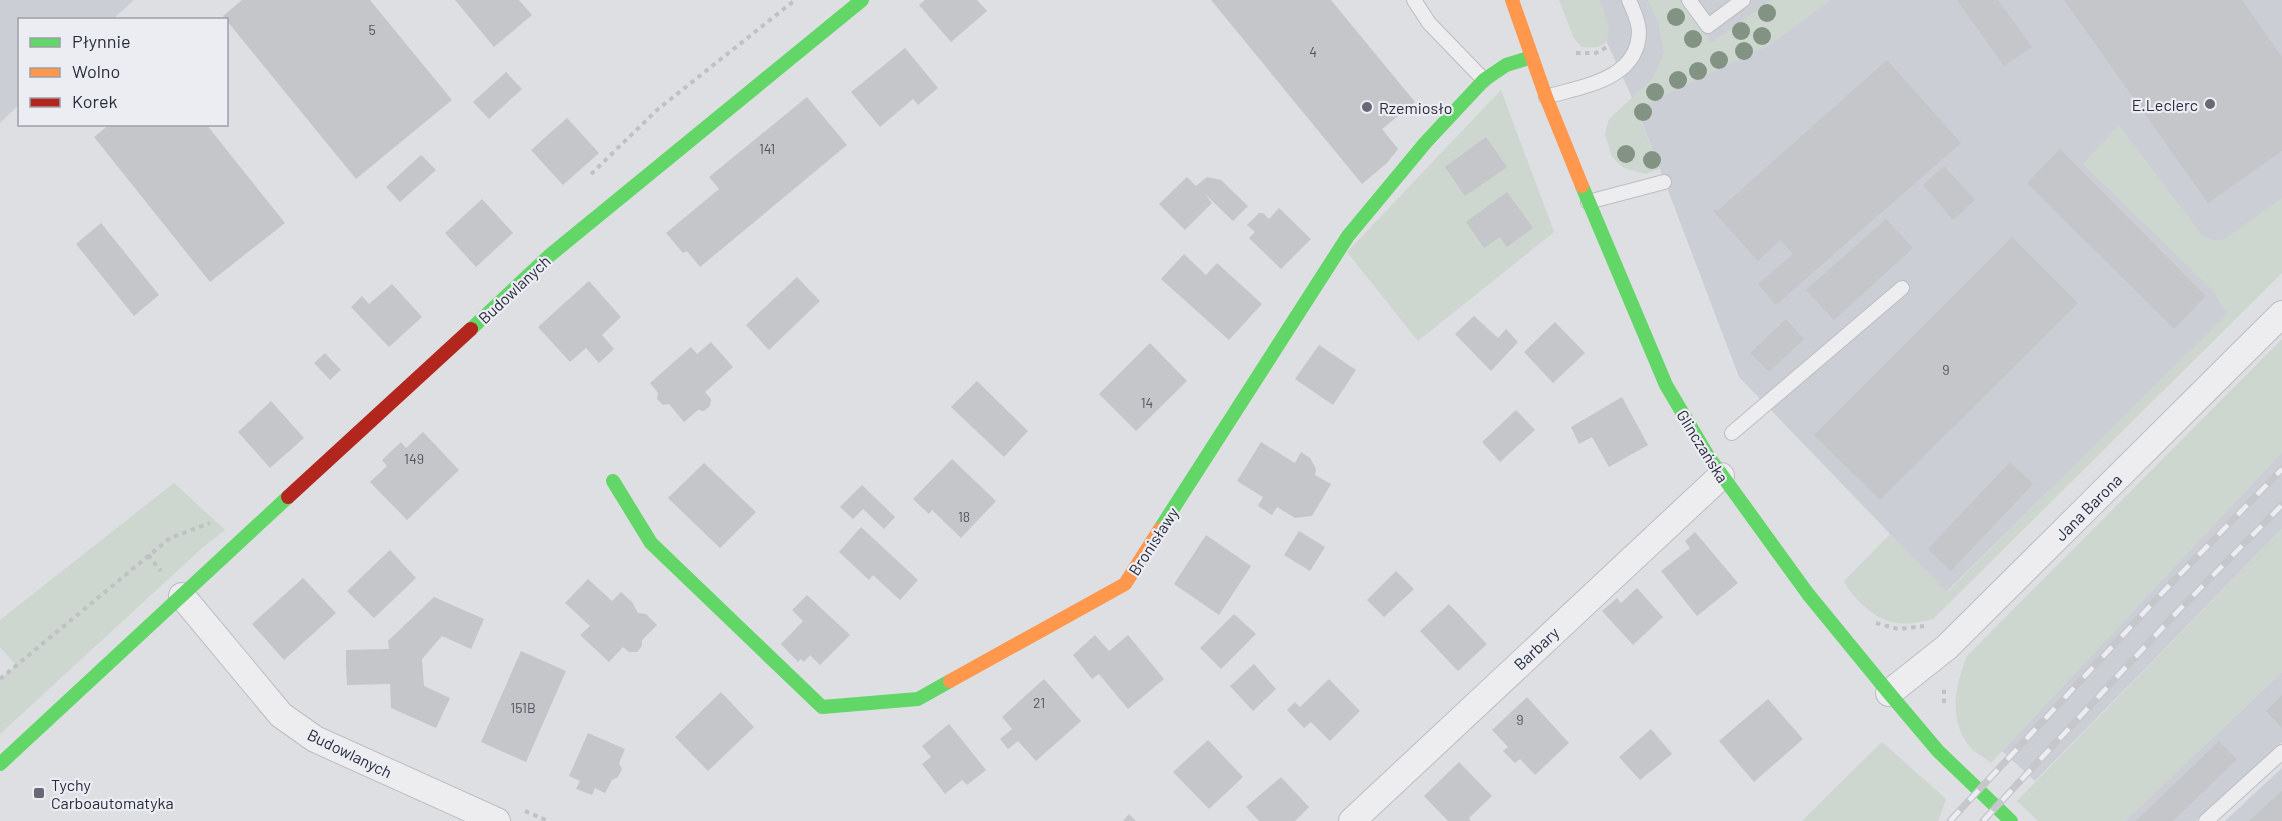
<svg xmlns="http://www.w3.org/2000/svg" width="2282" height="821" viewBox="0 0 2282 821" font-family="Barlow,sans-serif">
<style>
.built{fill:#ccced6}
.green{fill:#cdd6cf}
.building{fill:#c4c6ca}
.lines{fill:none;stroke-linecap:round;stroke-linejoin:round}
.lane-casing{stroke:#bcbdc1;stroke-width:16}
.street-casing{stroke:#bcbdc1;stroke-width:28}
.path{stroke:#c0c0c5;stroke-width:4;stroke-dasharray:4.5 4.5;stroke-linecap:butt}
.lane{stroke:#ededf0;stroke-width:14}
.street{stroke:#ededf0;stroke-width:26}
.fast{stroke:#63d668;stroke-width:14}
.slow{stroke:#ff974d;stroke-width:14}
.jam{stroke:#b3261e;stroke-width:14}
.rail-casing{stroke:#c6c7cb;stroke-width:7}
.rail{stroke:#ebedf3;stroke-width:4.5;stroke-dasharray:14;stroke-linecap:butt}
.tree{fill:#829384}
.poi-dot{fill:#676a75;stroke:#ebedf3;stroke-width:2}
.labels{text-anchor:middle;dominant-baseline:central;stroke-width:4.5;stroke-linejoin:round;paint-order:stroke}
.number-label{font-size:14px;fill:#505360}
.poi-label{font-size:16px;fill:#272b3a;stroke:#ebedf3;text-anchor:start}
.street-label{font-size:16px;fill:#272b3a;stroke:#ebedf3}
</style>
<rect width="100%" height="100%" fill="#dedfe3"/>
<g class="built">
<polygon points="0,0 134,0 113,19 20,20 19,105 0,123"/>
<polygon points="1588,0 2282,0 2282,262 1946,592 1739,377 1637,109"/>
<polygon points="2282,452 2282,529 2035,781 2002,751"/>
<polygon points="2282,672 2282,742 2196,821 2125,821"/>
<polygon points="2282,768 2282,821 2225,821"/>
</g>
<g class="green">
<path d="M1559,0H1599C1609,22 1620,52 1582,47L1574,38Z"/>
<polygon points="1648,0 1680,0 1711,43 1771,0 1831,0 1771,44 1637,109 1659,169 1646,174 1624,168 1612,157 1605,134 1609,119 1652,79 1664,53 1658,23"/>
<polygon points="1501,90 1554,232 1418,341 1347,252"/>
<path d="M2119,125L2202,235L2212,240L2225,239L2282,198V273L1933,619C1903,627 1884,626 1861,603C1854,596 1848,590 1844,581L1890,534L1947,592L2227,314L2214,292L2083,164Z"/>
<path d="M2282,339V452L1991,763C1985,757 1974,753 1969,746C1948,718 1955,686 1967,656Z"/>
<polygon points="174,483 225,530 202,548 0,734 0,680 16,665 0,647 0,620"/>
<polygon points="2282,529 2282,672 2125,821 2038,821 2017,801"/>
<polygon points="1882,742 1946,799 1938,821 1802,821"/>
</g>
<g class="building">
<polygon points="242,0 370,0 452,100 356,179 223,16"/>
<polygon points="455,0 519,0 532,15 494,47"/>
<polygon points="925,0 977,0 987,11 951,42 919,5"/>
<polygon points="1211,0 1331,0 1415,102 1382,129 1398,149 1387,163 1362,184"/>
<polygon points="1957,0 1998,0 2032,47 2004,66"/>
<polygon points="2064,0 2242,0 2282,57 2282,151 2208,203"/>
<polygon points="905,48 938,88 918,105 913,99 880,127 851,92"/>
<polygon points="1887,60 1961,143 1776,305 1758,284 1793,254 1780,240 1758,261 1713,211 1714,209 1717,211"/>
<polygon points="506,72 522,89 489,119 473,102"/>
<polygon points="807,97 847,145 700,267 687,251 683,253 666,233 719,189 709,177"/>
<polygon points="567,118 599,153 563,185 531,150"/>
<polygon points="110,124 206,124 285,223 210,282 94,137"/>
<polygon points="1486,137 1507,167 1465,196 1445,167"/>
<polygon points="2060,149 2206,296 2174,329 2027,183"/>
<polygon points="421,155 436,170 400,202 386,187"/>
<polygon points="1944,166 1975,200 1953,220 1923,185"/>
<polygon points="1187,177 1196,186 1207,177 1221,180 1248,206 1233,221 1205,194 1212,203 1185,230 1159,204"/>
<polygon points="1507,192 1533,228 1507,247 1500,237 1484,248 1466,222"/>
<polygon points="482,199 513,233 476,267 445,233"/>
<polygon points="1279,208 1311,239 1281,269 1249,238 1255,232 1247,225 1259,213 1263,213 1269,219"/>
<polygon points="1886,219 1913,248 1834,320 1806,290"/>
<polygon points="101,223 159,295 134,316 76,244"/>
<polygon points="2012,237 2078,303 1880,500 1814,435"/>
<polygon points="1184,254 1206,275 1217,263 1262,304 1229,340 1161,279"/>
<polygon points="797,277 820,301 769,350 746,325"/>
<polygon points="589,281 621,317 602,335 614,349 599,363 586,348 570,362 538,327"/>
<polygon points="392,284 422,317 389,347 351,307 362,296 369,304"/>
<polygon points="1474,316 1498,338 1506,329 1518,342 1491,371 1455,334"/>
<polygon points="1786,319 1804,339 1769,372 1750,353"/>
<polygon points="1555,322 1585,353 1553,383 1524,352"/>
<polygon points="711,342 733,367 705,392 711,399 710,406 704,411 698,410 684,422 669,404 663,405 657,399 658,393 650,383 691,347 697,354"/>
<polygon points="1150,343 1187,381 1136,431 1099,394"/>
<polygon points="1319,345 1356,370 1333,405 1295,379"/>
<polygon points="325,353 341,370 330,380 314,363"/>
<polygon points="977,381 1028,431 1004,457 951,407"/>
<polygon points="1622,397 1648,445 1609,467 1592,437 1579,444 1571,427"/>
<polygon points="271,401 304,438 270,468 238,432"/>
<polygon points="1516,410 1535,430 1500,462 1482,442"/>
<polygon points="423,432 459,470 407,520 370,482 387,466 382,460 401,442 406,448"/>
<polygon points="1261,442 1295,463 1301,452 1310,458 1316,469 1315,475 1331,484 1312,516 1295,518 1277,507 1272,515 1258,506 1263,497 1237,481"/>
<polygon points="952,459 996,501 961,538 932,510 929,514 913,499"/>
<polygon points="2010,462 2033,484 1951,571 1928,549"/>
<polygon points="704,463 756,512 720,548 668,498"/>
<polygon points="862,485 895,517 884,529 863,509 853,519 840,507"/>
<polygon points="861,527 918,580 900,600 873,575 869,580 839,552"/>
<polygon points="1299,531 1325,547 1310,571 1284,555"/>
<polygon points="1695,532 1738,583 1697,616 1661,571 1690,548 1685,541"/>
<polygon points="1206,535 1251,566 1219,615 1174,584"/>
<polygon points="390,550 416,578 374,618 347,591"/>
<polygon points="1396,571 1414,589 1384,617 1367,600"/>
<polygon points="303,578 336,613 284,660 252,624"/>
<polygon points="588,579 612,601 621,592 632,602 638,613 646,614 657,625 642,640 642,646 637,652 629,652 623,647 609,662 580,635 590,626 565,603"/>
<polygon points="1637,588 1663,617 1633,645 1602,611 1617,598 1621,603"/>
<polygon points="807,595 850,635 820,665 810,655 804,662 801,659 798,662 781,644 803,621 792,610"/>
<polygon points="434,597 484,619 471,649 442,636 422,659 424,686 450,698 436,728 391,708 390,684 347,685 346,665 346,650 389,649 388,641"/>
<polygon points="1449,604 1487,644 1458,671 1420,631"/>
<polygon points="1234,614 1256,634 1221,669 1200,648"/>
<polygon points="1095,635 1109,651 1128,635 1164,679 1128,709 1099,674 1092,679 1073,655"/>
<polygon points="521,651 566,671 526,762 481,742"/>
<polygon points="1254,664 1276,689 1253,711 1230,686"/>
<polygon points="1044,679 1081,721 1036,761 1018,741 1008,749 1000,739 1012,729 1002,717"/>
<polygon points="1329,679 1360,711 1330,741 1311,722 1304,728 1287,710 1295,702 1300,707"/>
<polygon points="721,692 754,727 708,771 675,737"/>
<polygon points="2282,695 2282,728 2266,711"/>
<polygon points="1527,697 1569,743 1535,775 1520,759 1515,763 1503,751 1508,747 1492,730"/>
<polygon points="1768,699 1803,739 1754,782 1719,741"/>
<polygon points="949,724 986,770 967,785 962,780 945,794 922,764 931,757 922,746"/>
<polygon points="1651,729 1672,754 1640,780 1619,757"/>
<polygon points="588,733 625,749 619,763 622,769 618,777 612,780 605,793 595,788 592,795 576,789 580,781 569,776"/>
<polygon points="1208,740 1243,777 1209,809 1173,772"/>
<polygon points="2219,741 2237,759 2173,821 2136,821"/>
<polygon points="1459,762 1492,796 1469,818 1471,821 1448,821 1424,796"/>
<polygon points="1281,777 1309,807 1295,821 1259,821 1246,807"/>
<polygon points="2282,791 2282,821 2249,821"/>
<polygon points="1129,814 1136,821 1123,821"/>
</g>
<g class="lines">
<defs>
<g id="lane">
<polyline points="1414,0 1429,23 1484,80"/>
<polyline points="1689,0 1708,26 1743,0"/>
<path d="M1546,97C1582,86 1638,80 1639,32C1639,21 1633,10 1629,0"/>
<polyline points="1588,202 1664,182"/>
<polyline points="1732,433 1902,288"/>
<polyline points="2206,821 2282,752"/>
</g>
<g id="street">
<polyline points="182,596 281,715 315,739 497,821"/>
<polyline points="1889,693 1947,647 2282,314"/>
<polyline points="1352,821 1721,476"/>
</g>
</defs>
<use href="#lane" class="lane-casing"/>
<use href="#street" class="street-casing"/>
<g class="path">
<polyline points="1576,53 1596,53 1607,47"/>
<polyline points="591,174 657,110 795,0"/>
<polyline points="148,555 161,571"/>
<polyline points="1876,623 1898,629 1924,626"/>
<polyline points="0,679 170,538 210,523"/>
<polyline points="1944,703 1944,687"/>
<polyline points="525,811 548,821"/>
</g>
<use href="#lane" class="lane"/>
<use href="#street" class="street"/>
<g class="fast">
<polyline points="1582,186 1666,385 1708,456 1808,594 1889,693 1938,751 2011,821"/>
<polyline points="471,329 549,256 862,0"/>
<polyline points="613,481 651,543 822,707 918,699 950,681"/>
<polyline points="1160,529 1348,236 1426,142 1484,80 1506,65 1532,57"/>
<polyline points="0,764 288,497"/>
</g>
<g class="slow">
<polyline points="1512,0 1546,97 1582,186"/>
<polyline points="950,681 1125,584 1160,529"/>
</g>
<polyline class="jam" points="288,497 471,329"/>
<defs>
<g id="rail">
<polyline points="1950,821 2162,593 2282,469"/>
<polyline points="1983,821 2179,610 2282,505"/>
</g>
</defs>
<use href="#rail" class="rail-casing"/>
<use href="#rail" class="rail"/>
</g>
<g class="tree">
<circle cx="1767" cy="13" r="9"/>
<circle cx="1676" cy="17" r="9"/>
<circle cx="1741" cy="31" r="9"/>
<circle cx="1762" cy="36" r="9"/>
<circle cx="1693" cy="39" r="9"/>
<circle cx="1744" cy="51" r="9"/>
<circle cx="1719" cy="60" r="9"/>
<circle cx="1698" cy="71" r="9"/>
<circle cx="1678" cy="80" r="9"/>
<circle cx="1655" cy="92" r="9"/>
<circle cx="1643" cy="112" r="9"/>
<circle cx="1626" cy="154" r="9"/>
<circle cx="1652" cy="160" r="9"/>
</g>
<g class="poi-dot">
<circle cx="2210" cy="104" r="6"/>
<circle cx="1367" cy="107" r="6"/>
<rect x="33" y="787" width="12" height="12" rx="3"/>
</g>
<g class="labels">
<g class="number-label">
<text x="372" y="29">5</text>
<text x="1313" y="51">4</text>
<text x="767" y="148">141</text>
<text x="1946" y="369">9</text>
<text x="1147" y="402">14</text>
<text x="414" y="458">149</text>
<text x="964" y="516">18</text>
<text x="1039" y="702">21</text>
<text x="523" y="707">151B</text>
<text x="1520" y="719">9</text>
</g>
<g class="poi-label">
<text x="2198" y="104" text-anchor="end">E.Leclerc</text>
<text x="1379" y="107">Rzemiosło</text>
<text x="51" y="784">Tychy<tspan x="51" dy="18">Carboautomatyka</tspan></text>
</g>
<g class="street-label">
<text transform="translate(514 289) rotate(-43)">Budowlanych</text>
<text transform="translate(1703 446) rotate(58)">Glinczańska</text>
<text transform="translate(2088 507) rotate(-45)">Jana Barona</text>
<text transform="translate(1153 541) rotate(-57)">Bronisławy</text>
<text transform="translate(1536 648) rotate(-43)">Barbary</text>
<text transform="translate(350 753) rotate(26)">Budowlanych</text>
</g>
</g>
<rect x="18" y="18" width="210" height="108" fill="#ebedf3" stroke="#9d9fa9" stroke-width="1.5"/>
<rect x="30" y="38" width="30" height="9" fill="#63d668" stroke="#9d9fa9" stroke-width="1.5"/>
<text x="72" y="48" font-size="18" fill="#272b3a">Płynnie</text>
<rect x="30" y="68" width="30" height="9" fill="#ff974d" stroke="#9d9fa9" stroke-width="1.5"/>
<text x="72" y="78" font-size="18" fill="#272b3a">Wolno</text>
<rect x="30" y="98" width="30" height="9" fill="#b3261e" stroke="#9d9fa9" stroke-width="1.5"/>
<text x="72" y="108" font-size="18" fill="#272b3a">Korek</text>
</svg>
